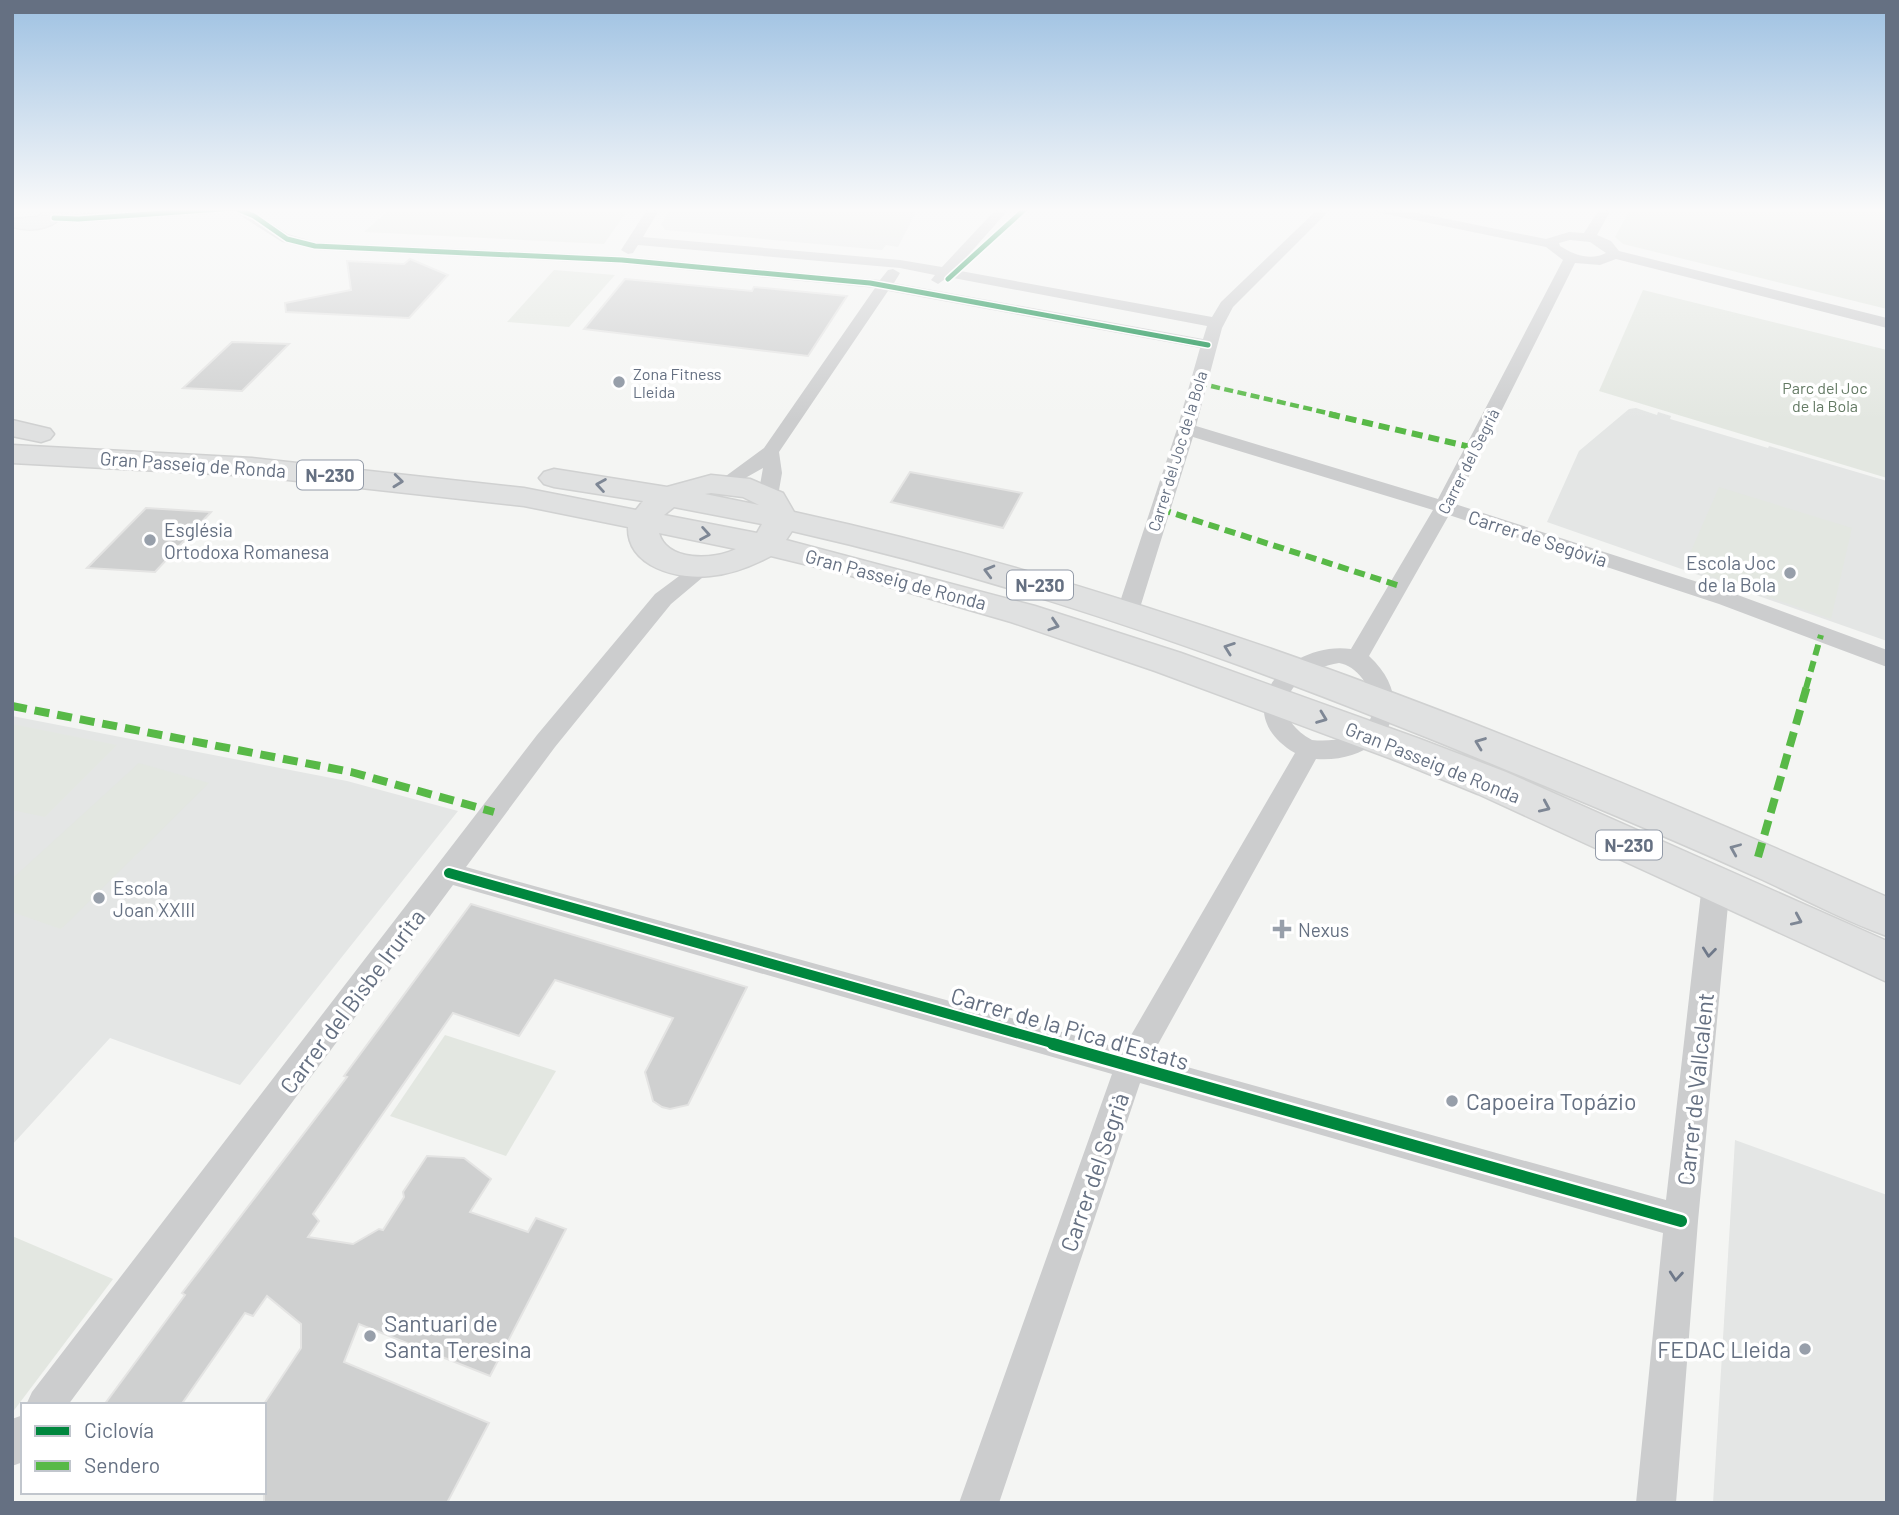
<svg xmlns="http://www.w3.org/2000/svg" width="1899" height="1515" viewBox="0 0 1899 1515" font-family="Barlow,sans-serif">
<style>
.built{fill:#e4e6e5}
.green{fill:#e3e7e1}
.building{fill:#cfd0d0;stroke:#e4e4e3;stroke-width:2}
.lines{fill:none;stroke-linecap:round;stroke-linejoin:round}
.secondary-casing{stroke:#d0d1d1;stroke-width:3}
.primary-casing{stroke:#d0d1d1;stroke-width:3}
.street{fill:#cccdce;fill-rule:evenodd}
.secondary{fill:#e0e1e1;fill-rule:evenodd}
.primary{fill:#e0e1e1;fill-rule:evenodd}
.quiet-far2{stroke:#58b947;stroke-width:4.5;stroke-dasharray:9 4.5;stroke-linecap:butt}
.quiet-far1{stroke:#58b947;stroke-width:6;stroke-dasharray:11 6;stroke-linecap:butt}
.quiet{stroke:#58b947;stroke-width:8;stroke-dasharray:15 8;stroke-linecap:butt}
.cycleway-far2-casing{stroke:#fff;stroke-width:8}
.cycleway-far1-casing{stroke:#fff;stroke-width:14}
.cycleway-casing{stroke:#fff;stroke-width:17}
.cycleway-far2{stroke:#00873e;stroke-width:5}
.cycleway-far1{stroke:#00873e;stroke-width:10}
.cycleway{stroke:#00873e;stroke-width:12}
.oneway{stroke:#7e8795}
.oneway2{stroke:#6f798a}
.poi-dot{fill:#979faa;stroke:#fff;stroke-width:2.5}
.labels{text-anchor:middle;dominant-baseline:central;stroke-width:7;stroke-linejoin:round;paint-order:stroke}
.far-poi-label{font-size:16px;fill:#657082;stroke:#fff;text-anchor:start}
.far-park-label{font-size:16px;fill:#647a64;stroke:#fff}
.far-street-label{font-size:16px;fill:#657082;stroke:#fff}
.shield{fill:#fff;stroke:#939ba8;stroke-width:2}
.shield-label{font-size:18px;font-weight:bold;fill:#657082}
.street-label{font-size:19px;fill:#657082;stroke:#fff}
.poi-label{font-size:19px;fill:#657082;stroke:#fff;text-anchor:start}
.near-street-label{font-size:23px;fill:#657082;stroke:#fff}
.near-poi-label{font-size:23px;fill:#657082;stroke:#fff;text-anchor:start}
</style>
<rect width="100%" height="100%" fill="#f4f5f3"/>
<g class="built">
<polygon points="672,208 918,208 898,247 886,245 882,250 665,230 661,224"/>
<polygon points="1636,408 1657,415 1658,412 1671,416 1670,419 1768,448 1769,446 1887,481 1887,641 1547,522 1579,451 1629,409"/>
<polygon points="12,716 347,781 458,811 240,1085 110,1038 12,1145"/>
<polygon points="1735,1140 1887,1195 1887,1503 1713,1503"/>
</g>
<g class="green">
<polygon points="391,208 629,208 604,244 364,232"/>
<polygon points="1631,208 1887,208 1887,309 1623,244 1615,237"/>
<polygon points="812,211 907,215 901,237 802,232"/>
<polygon points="554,270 615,275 569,327 507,322"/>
<polygon points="1643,290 1887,350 1887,478 1599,391"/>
<polygon points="1719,487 1852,528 1831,619 1684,567"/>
<polygon points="12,724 117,745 45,817 12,810"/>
<polygon points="139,763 209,783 61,929 12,912 12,879"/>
<polygon points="445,1035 556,1071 506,1156 390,1116"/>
<polygon points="12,1236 113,1279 12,1413"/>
</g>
<g class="building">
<polygon points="410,259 448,275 409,318 286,312 285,303 351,290 347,261 404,264"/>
<polygon points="625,279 752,291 754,287 847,296 808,356 584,329"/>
<polygon points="232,342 289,344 242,391 183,388"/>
<polygon points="910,472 1022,493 1003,528 891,502"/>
<polygon points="146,508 211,512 155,572 87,568"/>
<polygon points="471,904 747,987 688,1105 670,1109 662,1107 653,1101 645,1072 673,1018 555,980 519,1036 453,1013 313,1214 319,1221 308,1237 353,1244 379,1229 383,1230 404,1197 403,1192 427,1156 464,1158 491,1179 470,1212 528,1232 536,1218 566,1229 490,1376 359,1324 344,1362 489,1423 447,1503 264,1503 264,1404 301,1348 301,1324 267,1296 253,1316 245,1313 181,1405 104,1405 185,1295 182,1293 347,1077 344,1076"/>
</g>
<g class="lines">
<defs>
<g id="secondary">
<path d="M51,208H71C57,228 35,233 12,227V219L37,217Z"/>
<polygon points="12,420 50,429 54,434 50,439 41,442 12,436"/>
</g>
<path id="primary" d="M12,445L252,458L524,488L636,510L643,501L554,487L544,484L539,478L544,472L554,469L667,487L711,475L750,479L783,493L794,512C1170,594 1535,741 1887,897V936C1845,921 1804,899 1763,880C1697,850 1631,822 1564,794C1310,687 1061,592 792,531L786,540L1035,606L1181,653L1420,739L1506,772L1887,941V982L1478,794L1392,759L1155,671L1011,622L841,573L771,556C752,566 733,574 710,576C678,580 627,567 628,527L524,506L252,476L12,463ZM711,493L743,497L759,505L705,494ZM674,507L762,524L757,533L664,515ZM659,533L736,549C714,560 667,562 659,533Z"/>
</defs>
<use href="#secondary" class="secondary-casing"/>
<use href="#primary" class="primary-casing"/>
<g class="street">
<path d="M184,208H248L288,234L315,242L622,256L880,280L888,270L893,269L900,273L894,283L1203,339L1207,326L948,277L938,284L931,280L935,275L900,268L638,245L633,253L628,254L621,250L648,208H660L643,237L900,260L942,267L997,208H1010L955,270L1212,317L1221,302L1319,208H1332L1233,307L1222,328L1196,426L1438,499L1563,260L1546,247L1376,212L1370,208H1393L1546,239L1569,232L1584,233L1600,208H1612L1597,235L1611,241L1619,251L1887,318V328L1616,259L1600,265L1575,263L1455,504L1735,594L1887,650V667L1719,604L1449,515L1369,656C1423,706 1382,764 1316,759L1151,1057L1666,1200L1702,884L1706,876L1716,873L1726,876L1730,884L1698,1221L1676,1503H1636L1663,1233L1140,1083L999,1503H959L1112,1074L453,885L68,1405H26L32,1392L537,735L655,594L698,562H712L715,567L671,604L555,747L466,867L1123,1049L1295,753C1224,711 1288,640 1351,649L1433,510L1193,437L1139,611L1136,616H1120L1117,611L1177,429L1200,348L888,291L779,452L782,473L778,496L768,502L758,496L763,468L724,490L715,484L764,448L875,288L622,264L315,250L282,242L235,212L78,223L54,222L47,218C54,213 165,209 184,208ZM1570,240L1590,242L1606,253C1591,261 1574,255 1560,246L1559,243ZM1339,663C1361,666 1383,702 1368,723C1355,739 1331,742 1312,740C1261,712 1295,669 1339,663Z"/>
<polygon points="23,1415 23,1462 12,1466 12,1419"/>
</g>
<use href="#secondary" class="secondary"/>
<use href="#primary" class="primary"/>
<polyline class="quiet-far2" points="1198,383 1336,415"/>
<g class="quiet-far1">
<polyline points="1329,414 1475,448"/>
<polyline points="1160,509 1400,586"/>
<polyline points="1806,688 1821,635"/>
</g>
<g class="quiet">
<polyline points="12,706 351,772 494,812"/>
<polyline points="1758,857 1807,686"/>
</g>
<defs>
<g id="cycleway-far2">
<polyline points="54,218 78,219 235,208 254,216 287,239 315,246 622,260 870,283 1208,345"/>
<polyline points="948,279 1026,208"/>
</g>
<polyline id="cycleway-far1" points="449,873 1059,1045"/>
<polyline id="cycleway" points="1053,1044 1681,1221"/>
</defs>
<use href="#cycleway-far2" class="cycleway-far2-casing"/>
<use href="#cycleway-far1" class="cycleway-far1-casing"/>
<use href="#cycleway" class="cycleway-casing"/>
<use href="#cycleway-far2" class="cycleway-far2"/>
<use href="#cycleway-far1" class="cycleway-far1"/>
<use href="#cycleway" class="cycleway"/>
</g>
<defs><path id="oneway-chevron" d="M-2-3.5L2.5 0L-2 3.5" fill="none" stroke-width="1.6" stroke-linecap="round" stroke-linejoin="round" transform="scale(1.75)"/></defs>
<g class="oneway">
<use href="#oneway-chevron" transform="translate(398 481) rotate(6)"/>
<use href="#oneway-chevron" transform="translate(601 485) rotate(-171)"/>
<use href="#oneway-chevron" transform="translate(705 534) rotate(10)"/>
<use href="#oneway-chevron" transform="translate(989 571) rotate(-165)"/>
<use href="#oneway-chevron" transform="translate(1054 625) rotate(18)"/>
<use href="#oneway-chevron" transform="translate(1229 648) rotate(-160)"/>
<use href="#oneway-chevron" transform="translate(1322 718) rotate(21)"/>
<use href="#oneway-chevron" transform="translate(1480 743) rotate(-159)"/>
<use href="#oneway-chevron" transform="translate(1545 807) rotate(24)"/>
<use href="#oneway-chevron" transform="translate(1735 849) rotate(-157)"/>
<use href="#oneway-chevron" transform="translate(1797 920) rotate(24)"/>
</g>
<g class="oneway2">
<use href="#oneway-chevron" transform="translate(1709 952) rotate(96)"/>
<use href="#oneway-chevron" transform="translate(1676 1276) rotate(95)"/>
</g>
<linearGradient id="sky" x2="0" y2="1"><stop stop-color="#9ec1e2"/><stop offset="0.5" stop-color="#fafafa"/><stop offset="1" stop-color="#fafafa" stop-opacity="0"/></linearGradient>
<rect width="1899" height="420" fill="url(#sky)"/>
<g class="poi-dot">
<circle cx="619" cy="382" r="7"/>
<circle cx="150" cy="540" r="7"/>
<circle cx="1790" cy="573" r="7"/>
<circle cx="99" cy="898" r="7"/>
<path d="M1278.5 918.5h7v7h7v7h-7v7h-7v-7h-7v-7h7z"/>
<circle cx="1452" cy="1101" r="7"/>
<circle cx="370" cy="1336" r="7"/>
<circle cx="1805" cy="1349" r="7"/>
</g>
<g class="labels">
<g class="far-poi-label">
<text x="633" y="373">Zona Fitness<tspan x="633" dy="18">Lleida</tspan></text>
</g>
<g class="far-park-label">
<text x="1825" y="387">Parc del Joc<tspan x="1825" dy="18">de la Bola</tspan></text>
</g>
<g class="far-street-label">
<text transform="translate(1177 451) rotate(-73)">Carrer del Joc de la Bola</text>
<text transform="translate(1468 461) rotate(-63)">Carrer del Segrià</text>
</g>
<g class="shield">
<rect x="297" y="460.5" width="66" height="29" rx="5"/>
<rect x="1007" y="570.5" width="66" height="29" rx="5"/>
<rect x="1596" y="830.5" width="66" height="29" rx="5"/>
</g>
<g class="shield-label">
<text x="330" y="475">N-230</text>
<text x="1040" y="585">N-230</text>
<text x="1629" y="845">N-230</text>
</g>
<g class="street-label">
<text transform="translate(193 464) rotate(4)">Gran Passeig de Ronda</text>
<text transform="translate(1538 538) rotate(18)">Carrer de Segòvia</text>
<text transform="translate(896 579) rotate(15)">Gran Passeig de Ronda</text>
<text transform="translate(1433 762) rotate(22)">Gran Passeig de Ronda</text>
</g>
<g class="poi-label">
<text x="164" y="529">Església<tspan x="164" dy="22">Ortodoxa Romanesa</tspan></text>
<text x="1776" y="562" text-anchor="end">Escola Joc<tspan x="1776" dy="22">de la Bola</tspan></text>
<text x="113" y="887">Escola<tspan x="113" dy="22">Joan XXIII</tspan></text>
<text x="1298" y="929">Nexus</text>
</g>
<g class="near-street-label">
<text transform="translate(352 1001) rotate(-53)">Carrer del Bisbe Irurita</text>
<text transform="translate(1070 1028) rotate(16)">Carrer de la Pica d'Estats</text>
<text transform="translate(1695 1089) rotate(-84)">Carrer de Vallcalent</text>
<text transform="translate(1094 1172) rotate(-71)">Carrer del Segrià</text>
</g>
<g class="near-poi-label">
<text x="1466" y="1101">Capoeira Topázio</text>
<text x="384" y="1323">Santuari de<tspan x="384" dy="26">Santa Teresina</tspan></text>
<text x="1791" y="1349" text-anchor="end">FEDAC Lleida</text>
</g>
</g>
<rect width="1899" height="1515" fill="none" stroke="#657082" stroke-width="28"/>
<rect x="21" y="1403" width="245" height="91" fill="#ffffff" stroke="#c1c6cd" stroke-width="2"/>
<rect x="35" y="1426" width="35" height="10" fill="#00873e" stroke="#c1c6cd" stroke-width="2"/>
<text x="84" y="1438" font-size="21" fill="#657082">Ciclovía</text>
<rect x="35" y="1461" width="35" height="10" fill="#58b947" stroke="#c1c6cd" stroke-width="2"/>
<text x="84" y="1473" font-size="21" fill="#657082">Sendero</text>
</svg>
